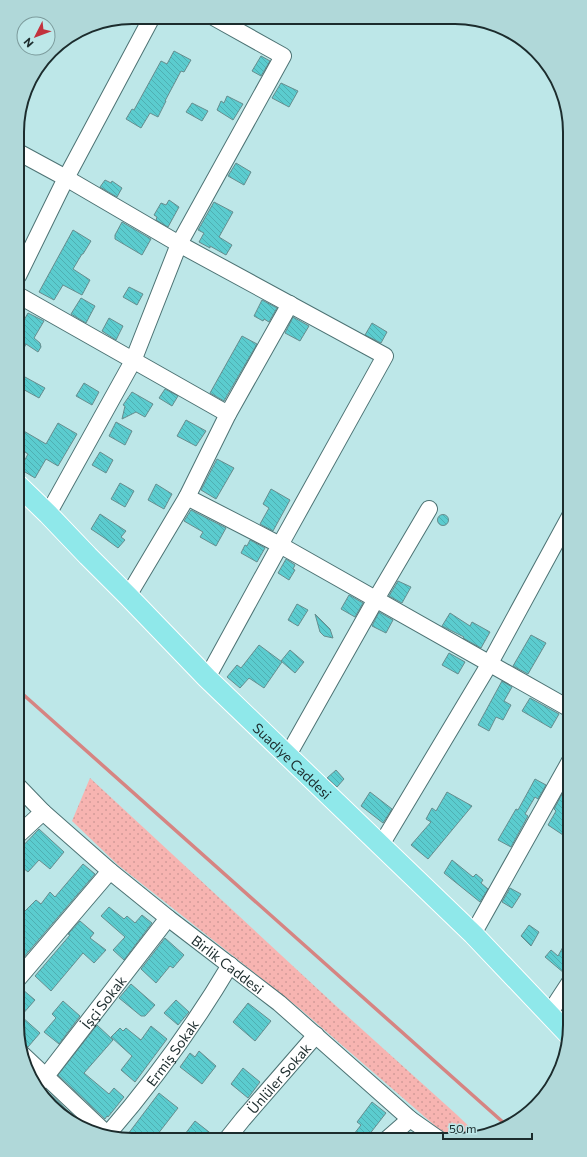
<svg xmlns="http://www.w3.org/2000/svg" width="587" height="1157" viewBox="0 0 587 1157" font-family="Commissioner,sans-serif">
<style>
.park{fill:url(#park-dots)}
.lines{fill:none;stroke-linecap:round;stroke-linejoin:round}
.stream{stroke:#d68482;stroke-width:3.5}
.building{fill:url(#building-back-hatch);stroke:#668d8e}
.minor-casing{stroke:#4d7374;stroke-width:18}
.major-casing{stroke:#fff;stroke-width:22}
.minor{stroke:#fff;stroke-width:16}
.major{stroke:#8fe8ea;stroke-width:20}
.rail-casing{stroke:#587273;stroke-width:4.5}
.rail{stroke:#bde7e8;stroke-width:3;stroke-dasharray:9;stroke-linecap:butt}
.labels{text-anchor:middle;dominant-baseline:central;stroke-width:3;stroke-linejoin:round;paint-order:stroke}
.street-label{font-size:14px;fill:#1c2c2d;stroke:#bde7e8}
.rim{fill:none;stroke:#1c2c2d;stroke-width:2}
</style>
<defs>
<pattern id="park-dots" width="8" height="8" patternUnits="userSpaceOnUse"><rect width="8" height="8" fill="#f7b4b1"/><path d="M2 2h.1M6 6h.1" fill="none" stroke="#d39b99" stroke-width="1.8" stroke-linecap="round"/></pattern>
<pattern id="building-back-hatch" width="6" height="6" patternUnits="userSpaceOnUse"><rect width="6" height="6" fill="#5bcccf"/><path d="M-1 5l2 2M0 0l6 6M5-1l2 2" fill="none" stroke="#4fafb2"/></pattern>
</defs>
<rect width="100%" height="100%" fill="#bde7e8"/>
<polygon class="park" points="90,778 335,1005 456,1114 479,1136 450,1140 441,1131 299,1008 118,865 72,821"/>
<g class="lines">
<polyline class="stream" points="17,689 505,1124"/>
</g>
<g class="building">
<polygon points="174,51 191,60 184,72 181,71 165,101 166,101 158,117 150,113 141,128 126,119 132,109 134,110 161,61 167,64"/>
<polygon points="261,56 270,61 261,76 252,71"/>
<polygon points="281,83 298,91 289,107 272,98"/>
<polygon points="227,96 243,104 233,120 217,110 221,101 224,103"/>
<polygon points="192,103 208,111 202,121 186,112"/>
<polygon points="236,163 251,172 244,185 228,176"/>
<polygon points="105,180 111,183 112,181 122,188 117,197 100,187"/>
<polygon points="169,200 179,207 168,227 156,220 157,217 154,215 161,203 166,205"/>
<polygon points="214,202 233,212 219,237 232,245 226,255 210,246 210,248 199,242 204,233 198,230"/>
<polygon points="122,222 151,239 142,255 115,239 115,235"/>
<polygon points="73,230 91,241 83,254 82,254 73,269 90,280 82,295 63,285 54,300 39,292"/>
<polygon points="129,287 143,294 137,305 123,297"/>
<polygon points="81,298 95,306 86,323 71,314"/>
<polygon points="262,300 277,308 269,322 264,319 263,321 254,316"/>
<polygon points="28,313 44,321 34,338 40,343 41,347 38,352 26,344 18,360 18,331"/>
<polygon points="293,317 309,326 300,341 285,333"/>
<polygon points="109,318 123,326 116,340 102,331"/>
<polygon points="372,323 387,332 381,343 365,335"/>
<polygon points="242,336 257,344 224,401 210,393"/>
<polygon points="25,377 45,388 39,398 19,387"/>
<polygon points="84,383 99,392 92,405 76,396"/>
<polygon points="165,389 178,396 172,406 159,398"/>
<polygon points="132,392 153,404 145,417 136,412 122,419 125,406 123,405"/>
<polygon points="186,420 206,431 196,446 177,436"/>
<polygon points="116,422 132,431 125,445 109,436"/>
<polygon points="58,423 77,434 58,466 46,459 35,478 20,469 28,454 18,448 18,437 22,430 46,444"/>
<polygon points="100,452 113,460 106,473 92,465"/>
<polygon points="217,459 234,468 216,499 201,490"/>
<polygon points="120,483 134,491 125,507 111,499"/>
<polygon points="156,484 172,494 164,509 148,500"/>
<polygon points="271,489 290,500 273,531 260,524 269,508 263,504"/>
<polygon points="191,510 226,528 216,546 200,537 203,532 184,521"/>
<polygon points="100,514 126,531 121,537 125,540 118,548 103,537 91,529"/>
<circle cx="443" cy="520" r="5.5"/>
<polygon points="250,540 265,548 257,562 241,553 245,545 247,546"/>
<polygon points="286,559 295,565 293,569 295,570 289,580 278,573"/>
<polygon points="398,581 411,587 402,603 389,596"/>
<polygon points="349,595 363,603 355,617 341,609"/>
<polygon points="297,604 308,610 298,626 288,620"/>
<polygon points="379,612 393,620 386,633 372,626"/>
<polygon points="450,613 470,626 472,622 490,632 481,648 463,638 464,637 442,626"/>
<polygon points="315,614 330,629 333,638 324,636 320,632"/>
<polygon points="531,635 546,643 528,674 513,666"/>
<polygon points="259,645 282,662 264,688 249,678 240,688 227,677 237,665 241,668"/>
<polygon points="290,650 304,662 295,673 281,661"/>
<polygon points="449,653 465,662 458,674 442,665"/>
<polygon points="502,681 512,687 504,701 511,705 503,720 496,717 489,731 478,725"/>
<polygon points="530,698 559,714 551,728 522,711"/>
<polygon points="336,770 344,779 337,787 327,778"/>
<polygon points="535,779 546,785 538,799 535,797 525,814 528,816 511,847 498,840 516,809 518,810"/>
<polygon points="370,792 392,809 383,823 361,806"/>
<polygon points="447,792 472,806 428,859 411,845 431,822 426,819 432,808 436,811"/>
<polygon points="562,794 570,798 570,808 564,817 570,820 570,824 563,835 548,825 556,811 554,809"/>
<polygon points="39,829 64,852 50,869 39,860 28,872 17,863 17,852"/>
<polygon points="452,860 473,877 476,874 483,880 481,883 488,889 480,902 444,873"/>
<polygon points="83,864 95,874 17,965 17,919 36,900 41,904 50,892 55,897"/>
<polygon points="510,888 521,894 512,908 502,902"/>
<polygon points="109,907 124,919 127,916 135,923 142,915 152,923 124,960 113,950 125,937 101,916"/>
<polygon points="80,921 94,933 90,938 106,950 94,963 83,953 51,991 35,976 70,935 68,934"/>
<polygon points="529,925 539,932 531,946 521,936"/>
<polygon points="570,934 570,963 564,973 545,957 551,950 558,956"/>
<polygon points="165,938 184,955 173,968 170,966 156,983 141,969"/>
<polygon points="131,984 155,1005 145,1016 141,1016 119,998"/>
<polygon points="22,989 35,1000 21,1016 40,1033 28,1047 25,1045 20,1045 17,1025 17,995"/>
<polygon points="176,1000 189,1012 178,1025 164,1013"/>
<polygon points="63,1001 80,1016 59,1044 44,1032 56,1018 52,1014"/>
<polygon points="248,1003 271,1021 255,1041 233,1022"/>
<polygon points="97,1025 113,1040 84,1073 109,1094 114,1088 124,1097 108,1117 107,1116 105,1119 58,1075"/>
<polygon points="151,1026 167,1039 135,1082 121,1070 132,1056 111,1037 120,1028 123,1031 126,1028 141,1040"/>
<polygon points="199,1051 216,1066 202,1084 180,1067 190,1053 195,1057"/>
<polygon points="243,1068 260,1082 248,1098 231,1084"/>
<polygon points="46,1090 81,1123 56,1112 43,1092"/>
<polygon points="159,1093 178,1108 154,1139 133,1139 128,1134"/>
<polygon points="372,1102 386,1113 365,1140 361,1140 354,1134 361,1125 357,1122"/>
<polygon points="195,1121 218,1139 191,1139 185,1134"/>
</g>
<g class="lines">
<defs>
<g id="minor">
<polyline points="18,152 66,178 179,244 385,356 280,545 570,709"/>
<polyline points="18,276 66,178 152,17"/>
<polyline points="18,295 228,414"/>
<polyline points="187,497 280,545 207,678"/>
<polyline points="48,514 133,361 179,244 283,56 215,18"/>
<polyline points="128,596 187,497 228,414 290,304"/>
<polyline points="288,755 376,599 429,509"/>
<path id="s1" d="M17,785L43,812L110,871L168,918L279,1003L410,1119L440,1140"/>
<polyline points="17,836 43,812"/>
<polyline points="381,845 490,663 570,516"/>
<polyline points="473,934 570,761"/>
<polyline points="17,980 110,871"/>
<polyline points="549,1014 570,982"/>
<polyline points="22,1054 109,1136"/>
<path id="s2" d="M38,1084L46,1076L168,918"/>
<path id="s3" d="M107,1135C152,1083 195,1024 230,965"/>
<path id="s4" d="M227,1139L243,1119L316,1035"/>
<polyline points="386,1140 410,1119"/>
</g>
<g id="major">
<path id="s5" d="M18,485L48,514L88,556L128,596L207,678L473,934L569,1035"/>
</g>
</defs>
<use href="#minor" class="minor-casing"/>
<use href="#major" class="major-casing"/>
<use href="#minor" class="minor"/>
<use href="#major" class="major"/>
<defs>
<polyline id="rail" points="525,43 533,49"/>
</defs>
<use href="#rail" class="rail-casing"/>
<use href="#rail" class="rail"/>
</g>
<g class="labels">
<g class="street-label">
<text stroke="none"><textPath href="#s5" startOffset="389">Suadiye Caddesi</textPath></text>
<text stroke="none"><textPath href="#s1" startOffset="277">Birlik Caddesi</textPath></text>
<text stroke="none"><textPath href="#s2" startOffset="105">İşçi Sokak</textPath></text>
<text stroke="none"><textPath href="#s3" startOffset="105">Ermiş Sokak</textPath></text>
<text stroke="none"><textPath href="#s4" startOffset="80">Ünlüler Sokak</textPath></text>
</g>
</g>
<path d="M0 0H587V1157H0ZM132 24H455A108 108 0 0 1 563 132V1025A108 108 0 0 1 455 1133H132A108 108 0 0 1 24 1025V132A108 108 0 0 1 132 24Z" fill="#b0d8d9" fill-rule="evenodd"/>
<path class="rim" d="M132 24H455A108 108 0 0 1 563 132V1025A108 108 0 0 1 455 1133H132A108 108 0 0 1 24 1025V132A108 108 0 0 1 132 24Z"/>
<g transform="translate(36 36) rotate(228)"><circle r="19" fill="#bde7e8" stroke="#7d9c9d"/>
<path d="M0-3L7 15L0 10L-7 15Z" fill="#c2323d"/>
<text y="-6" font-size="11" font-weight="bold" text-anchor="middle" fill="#1c2c2d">N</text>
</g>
<path d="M443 1133v6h89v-6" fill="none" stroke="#1c2c2d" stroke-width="2"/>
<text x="449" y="1133" font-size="12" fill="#1c2c2d" stroke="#bde7e8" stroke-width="3" paint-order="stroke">50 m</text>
</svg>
